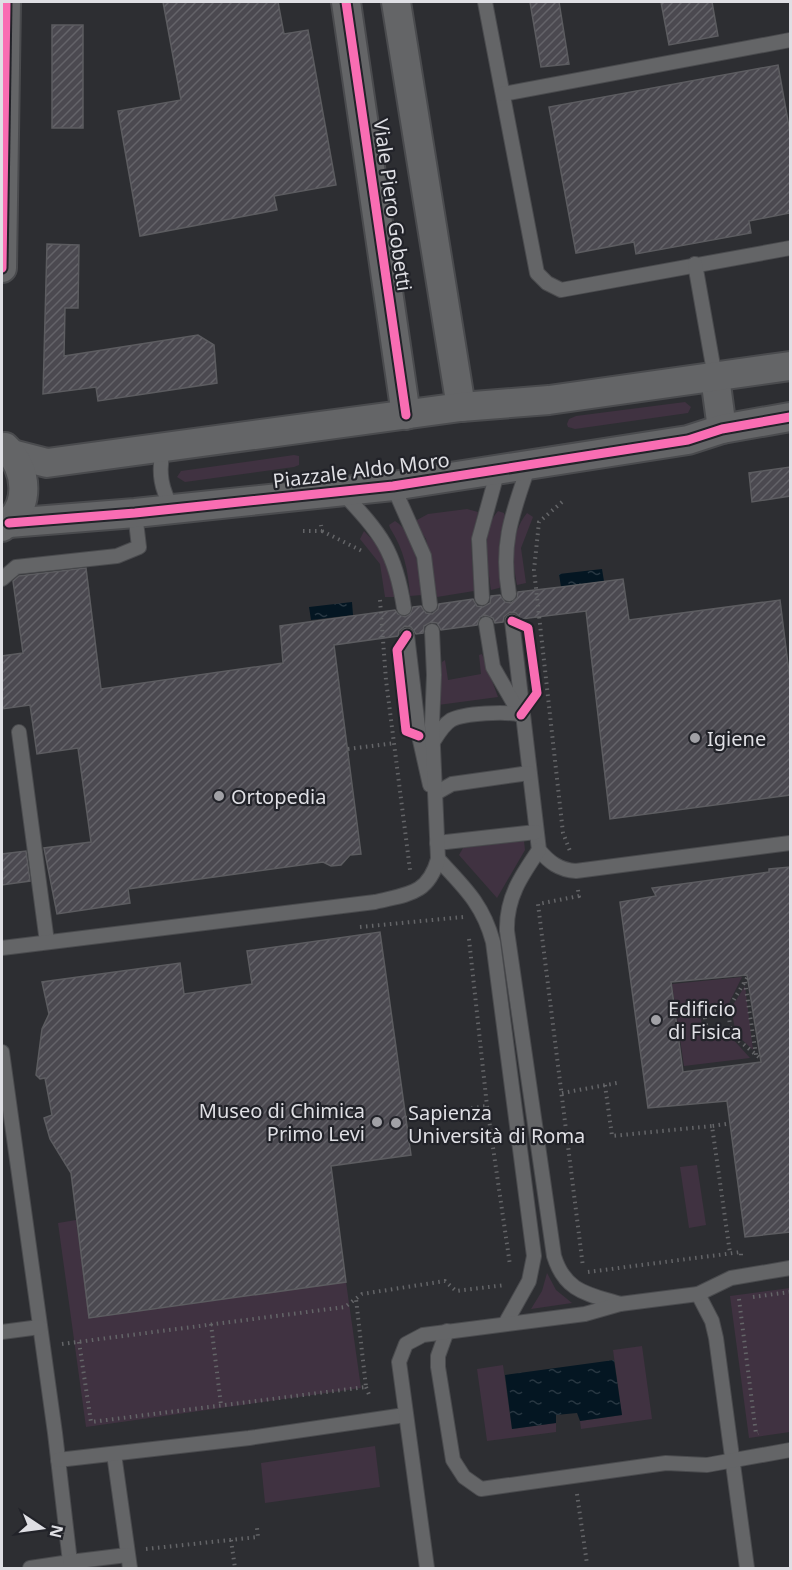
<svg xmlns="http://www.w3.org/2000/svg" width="792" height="1570" viewBox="0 0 792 1570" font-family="'Noto Sans',sans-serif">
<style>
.green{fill:#403241}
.water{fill:url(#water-ripples)}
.building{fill:url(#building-hatch);stroke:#5c5c60;stroke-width:1.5;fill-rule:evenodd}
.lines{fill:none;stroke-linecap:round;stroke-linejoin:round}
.lane-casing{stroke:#4a4b4e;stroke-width:16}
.street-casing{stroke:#4a4b4e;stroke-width:32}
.path{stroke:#646568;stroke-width:4;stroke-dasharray:1.5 4.5;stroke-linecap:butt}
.lane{stroke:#646567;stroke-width:14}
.street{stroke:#646567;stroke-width:28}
.cycleway-casing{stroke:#222329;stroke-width:13}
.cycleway{stroke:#f96db3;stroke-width:9}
.poi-dot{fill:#a1a1a6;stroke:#222329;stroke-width:2}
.labels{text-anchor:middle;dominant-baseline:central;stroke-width:4.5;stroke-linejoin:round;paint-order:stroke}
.street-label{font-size:20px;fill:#dfdfe4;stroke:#222329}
.poi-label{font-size:20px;fill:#dfdfe4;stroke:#222329;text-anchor:start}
</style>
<defs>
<pattern id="water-ripples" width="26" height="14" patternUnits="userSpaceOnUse" patternTransform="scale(1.5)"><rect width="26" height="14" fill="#041622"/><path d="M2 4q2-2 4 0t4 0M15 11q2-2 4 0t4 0" fill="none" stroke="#283742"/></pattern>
<pattern id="building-hatch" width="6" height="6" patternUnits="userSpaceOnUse" patternTransform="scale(1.5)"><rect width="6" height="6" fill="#4b4950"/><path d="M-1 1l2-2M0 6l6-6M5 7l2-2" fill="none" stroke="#646369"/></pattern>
</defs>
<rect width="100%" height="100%" fill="#2d2e32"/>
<g class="green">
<polygon points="685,402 691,407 688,413 575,429 568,427 567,424 569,419 576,416"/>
<polygon points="294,455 299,456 299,465 294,467 185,482 177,477 181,471"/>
<polygon points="467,509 478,512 471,543 474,591 437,597 426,539 416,524 417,520 428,514"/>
<path d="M498,511L504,513L505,517C497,541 498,562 503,587L491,590C488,566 480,531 498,511Z"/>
<path d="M527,513L533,517L521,548L526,583L517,585C512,559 510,534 527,513Z"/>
<path d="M395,521C417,535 418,571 422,595L410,596C408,570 404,550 390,528L389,525Z"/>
<polygon points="364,531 383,551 395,597 385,597 380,564 360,539"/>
<polygon points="482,654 498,697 438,705 442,662 445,660 448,680 481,674 479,655"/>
<polygon points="524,841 525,850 497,898 459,855 463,848"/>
<polygon points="742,977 728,1005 699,1010 705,1040 731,1037 750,1058 684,1066 672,984"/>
<polygon points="745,986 753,1050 736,1034 731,1008"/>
<polygon points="697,1165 706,1225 689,1228 680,1167"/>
<polygon points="76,1220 89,1318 346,1282 361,1388 86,1427 58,1223"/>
<polygon points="547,1273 556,1290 572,1303 531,1309 542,1291"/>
<polygon points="790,1288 790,1432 749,1438 730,1296"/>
<polygon points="642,1346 652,1419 581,1429 580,1421 622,1415 613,1350"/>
<polygon points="503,1365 512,1429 556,1423 556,1432 487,1441 477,1369"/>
<polygon points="375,1446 380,1487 265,1503 261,1463"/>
</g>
<g class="water">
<polygon points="602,569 604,581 561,587 559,574"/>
<polygon points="352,602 353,615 311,620 309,607"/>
<polygon points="614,1360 622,1415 580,1421 577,1413 556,1415 556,1423 512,1429 505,1375"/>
</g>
<g class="building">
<polygon points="163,2 278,2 284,34 308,30 336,185 274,196 277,210 140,236 118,111 181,100"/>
<polygon points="530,2 559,2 569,64 541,67"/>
<polygon points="661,2 712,2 718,36 669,45"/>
<rect x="52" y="25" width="31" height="103"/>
<polygon points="778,65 790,132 790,213 749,221 751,233 636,254 634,242 576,253 549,107"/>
<polygon points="47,244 79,245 78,308 65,308 64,356 198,335 214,345 217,383 98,401 96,387 43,394"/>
<polygon points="790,467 790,496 752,502 749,473"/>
<polygon points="86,568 101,689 283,663 280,626 395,610 398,614 405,617 410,614 413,607 421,606 426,613 432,614 438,609 439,604 473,599 477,606 483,607 490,603 491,596 500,595 505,602 511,603 517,598 518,592 561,587 623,579 629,620 780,600 790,680 790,795 610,819 586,611 521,619 516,613 510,612 504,617 503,622 495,623 493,618 485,615 480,617 477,625 441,630 437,623 431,622 424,626 423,633 416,634 411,627 405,626 399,631 398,636 334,645 361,854 350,855 341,865 331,866 323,862 128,889 130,903 57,914 44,848 91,842 78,748 37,754 30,705 2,709 2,656 23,653 13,581 19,576"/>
<polygon points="26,851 30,881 2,885 2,854"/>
<path d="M790,867V1232L745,1237L727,1101L648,1108L620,902L656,896L652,888L769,872V869ZM747,975L761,1062L683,1072L671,982Z"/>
<polygon points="380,932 411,1155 331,1166 346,1282 89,1318 71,1173 50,1139 44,1118 52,1115 45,1078 40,1079 36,1075 42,1029 49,1014 42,982 180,963 184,994 252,984 247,951"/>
</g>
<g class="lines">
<defs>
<g id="lane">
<polyline points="485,2 537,273 547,283 561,290 790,248"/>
<polyline points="503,94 790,40"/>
<polyline points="695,264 715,377"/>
<path d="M163,449C158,473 161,489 173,510"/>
<polyline points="393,486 424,556 430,605"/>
<path d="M342,492C381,534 395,550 404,608"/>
<polyline points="2,579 16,567 117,556 139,547 135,513"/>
<path d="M509,594C500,543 513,512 529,465"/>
<polyline points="482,598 479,539 498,470"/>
<path d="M512,621L539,850C549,862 559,870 576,871L790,843"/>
<polyline points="486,624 493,667 520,714"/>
<polyline points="407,635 419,736 430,785"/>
<polyline points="19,732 47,942"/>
<path d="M433,742C438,734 443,725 451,720C464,713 507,711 521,715"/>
<polyline points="436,793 452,784 529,773"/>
<polyline points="437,843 536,832"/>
<path d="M539,850C521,876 506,898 507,931L554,1256C565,1292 588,1294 620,1304"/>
<path d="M438,859C464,887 483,904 493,942L534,1256L529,1281L505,1324"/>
<path d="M2,948L375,902C407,894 428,895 438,859L432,725L434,675L432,631"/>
<polyline points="2,1052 55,1433 70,1562 30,1568"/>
<polyline points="698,1294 712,1321 716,1338 747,1568"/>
<polyline points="447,1331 438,1356 438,1367 453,1460 464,1477 481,1489 666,1463 707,1465 790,1450"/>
<polyline points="2,1332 40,1327"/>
<polyline points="114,1454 130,1568"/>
<polyline points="58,1460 249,1438 405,1415"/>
<polyline points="70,1562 127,1555"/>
<polyline points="427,1568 399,1362 406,1344 423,1335 585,1314 620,1304 698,1294 731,1278 790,1268"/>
</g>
<g id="street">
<polyline points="346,2 406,415"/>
<polyline points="396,2 461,407"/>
<polyline points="2,268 6,2"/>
<polyline points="715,377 722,429"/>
<polyline points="12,454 47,463 461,407 549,400 790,366"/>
<polyline points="9,523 135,513 393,486 688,440 722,429 790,417"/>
<path d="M2,527C32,509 28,468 5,447"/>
</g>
</defs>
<use href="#lane" class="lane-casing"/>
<use href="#street" class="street-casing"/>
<g class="path">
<polyline points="562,502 539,522 534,570 563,833 570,851"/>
<polyline points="303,531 322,531 321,525"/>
<polyline points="322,531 364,552"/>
<polyline points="380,600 386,680 410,870"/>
<polyline points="348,749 395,743"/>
<polyline points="578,890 579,896 538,904 583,1267"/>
<polyline points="360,927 463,917"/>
<polyline points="469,939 487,1106 510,1265"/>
<polyline points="747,978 728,1009 731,1034 760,1058"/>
<polyline points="745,982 756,1055"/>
<polyline points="728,1009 704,1012 708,1037 731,1034"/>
<polyline points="605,1085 612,1136 712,1126"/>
<polyline points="562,1093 617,1083"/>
<polyline points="406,1118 487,1106"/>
<polyline points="726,1124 712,1126 730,1253"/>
<polyline points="588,1272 741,1252 741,1256"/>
<polyline points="753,1297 790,1292"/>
<polyline points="739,1299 756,1434 758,1433"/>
<polyline points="211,1324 221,1405"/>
<polyline points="79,1342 91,1422 366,1387 356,1299"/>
<polyline points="62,1344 345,1307 362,1294 445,1281 456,1291 505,1285"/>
<polyline points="366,1387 370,1397"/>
<polyline points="577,1494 587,1564"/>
<polyline points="231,1540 235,1568"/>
<polyline points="146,1549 258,1537 257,1528"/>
</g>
<use href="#lane" class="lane"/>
<use href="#street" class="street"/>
<defs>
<g id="cycleway">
<polyline points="346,2 406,415"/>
<polyline points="2,268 6,2"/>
<polyline points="9,523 135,513 393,486 688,440 722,429 790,417"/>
<polyline points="512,621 528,628 537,693 521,715"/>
<polyline points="407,635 397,650 406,731 419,736"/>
</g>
</defs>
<use href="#cycleway" class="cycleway-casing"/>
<use href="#cycleway" class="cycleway"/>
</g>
<g class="poi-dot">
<circle cx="695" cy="738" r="6"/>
<circle cx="219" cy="796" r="6"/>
<circle cx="656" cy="1020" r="6"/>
<circle cx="377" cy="1122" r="6"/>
<circle cx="396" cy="1123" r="6"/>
</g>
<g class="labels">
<g class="street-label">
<text transform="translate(393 205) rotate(82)">Viale Piero Gobetti</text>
<text transform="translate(361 470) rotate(-7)">Piazzale Aldo Moro</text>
</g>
<g class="poi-label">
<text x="707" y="738">Igiene</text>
<text x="231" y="796">Ortopedia</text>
<text x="668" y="1008">Edificio<tspan x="668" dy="23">di Fisica</tspan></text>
<text x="365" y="1110" text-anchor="end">Museo di Chimica<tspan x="365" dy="23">Primo Levi</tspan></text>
<text x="408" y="1112">Sapienza<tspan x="408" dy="23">Università di Roma</tspan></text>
</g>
</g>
<rect width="792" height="1570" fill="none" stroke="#dfdfe4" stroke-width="6"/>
<g transform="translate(42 1528) rotate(103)" stroke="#222329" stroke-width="4.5" paint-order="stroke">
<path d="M0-4.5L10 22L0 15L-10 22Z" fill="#dfdfe4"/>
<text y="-9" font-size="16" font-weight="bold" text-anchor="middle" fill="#dfdfe4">N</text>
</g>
</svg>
